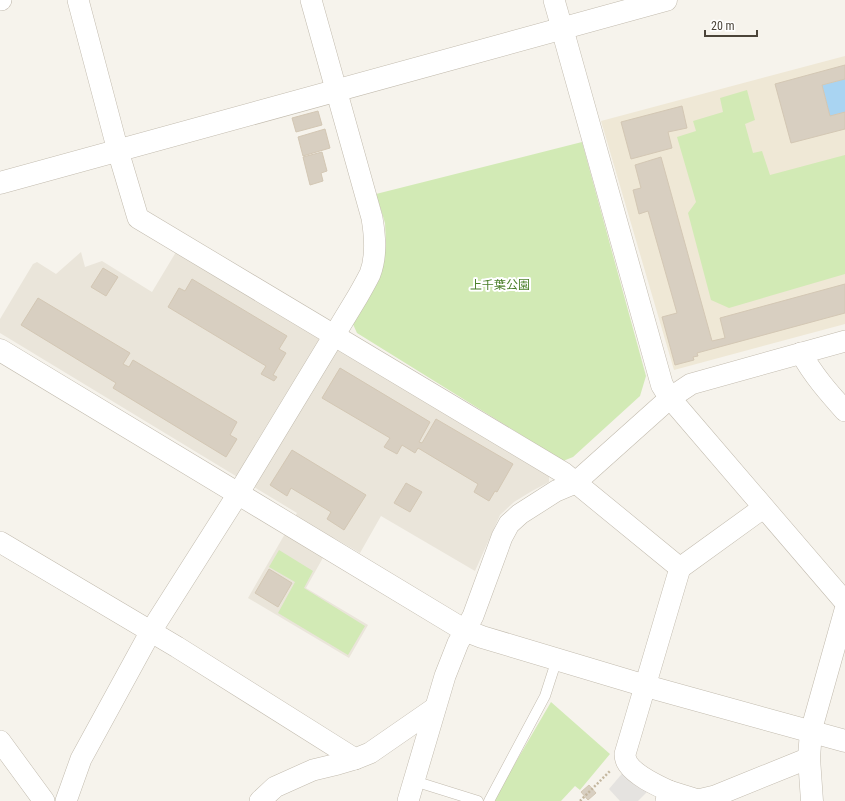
<svg xmlns="http://www.w3.org/2000/svg" width="845" height="801" viewBox="0 0 845 801" font-family="'Roboto Condensed','Noto Sans JP',sans-serif">
<style>
.residential{fill:#eae5da}
.education{fill:#efe8d6}
.green{fill:#d2eab5}
.parking{fill:#e5e3e0}
.water{fill:#a9d4f2}
.building{fill:#d8cfc1;stroke:#d3c7b4}
.lines{fill:none;stroke-linecap:round;stroke-linejoin:round}
.service-casing{stroke:#c2bbae;stroke-width:11}
.minor-casing{stroke:#c2bbae;stroke-width:22}
.tertiary-casing{stroke:#c2bbae;stroke-width:23}
.path{stroke:#c4b79f;stroke-width:2.5;stroke-dasharray:2 2;stroke-linecap:butt}
.service{stroke:#fff;stroke-width:10}
.minor{stroke:#fff;stroke-width:21}
.tertiary{stroke:#fff;stroke-width:22}
.labels{text-anchor:middle;dominant-baseline:central;stroke-width:4;stroke-linejoin:round;paint-order:stroke}
.park-label{font-size:12px;fill:#4a7f2a;stroke:#fff}
</style>
<rect width="100%" height="100%" fill="#f6f3ec"/>
<polygon class="residential" points="81,252 85,267 102,261 152,292 176,252 549,475 549,482 532,491 514,502 500,515 475,571 381,516 360,553 334,538 306,588 368,625 349,658 248,598 297,513 0,333 0,319 33,264 37,262 56,274"/>
<polygon class="education" points="845,56 845,324 674,370 601,121"/>
<g class="green">
<polygon points="747,90 755,120 745,124 753,153 762,151 770,175 845,155 845,274 729,308 711,300 688,213 696,202 677,137 696,131 693,121 723,112 720,98"/>
<polygon points="582,142 646,376 640,396 573,457 563,461 357,333 352,322 381,274 386,244 385,223 376,194"/>
<polygon points="279,550 313,571 304,588 365,626 348,655 278,613 295,582 269,567"/>
<polygon points="551,702 610,754 580,790 575,786 561,801 493,801"/>
</g>
<polygon class="parking" points="626,769 647,792 638,801 620,801 609,789"/>
<polygon class="water" points="845,79 845,112 830,116 822,85"/>
<g class="building">
<polygon points="845,65 845,79 822,85 830,116 845,112 845,129 791,143 775,84"/>
<polygon points="682,106 687,128 668,132 672,148 631,159 621,122"/>
<polygon points="318,111 322,125 296,132 292,118"/>
<polygon points="325,129 330,148 303,156 298,137"/>
<polygon points="322,152 327,171 321,173 323,181 310,185 303,157"/>
<polygon points="661,157 712,341 725,338 720,318 845,284 845,313 697,353 698,356 693,357 694,360 675,365 662,317 677,313 648,211 639,214 633,190 641,188 635,165"/>
<polygon points="103,268 118,277 106,296 91,287"/>
<polygon points="192,279 287,336 279,349 286,353 273,375 277,377 274,381 261,374 266,366 168,307 179,288 185,291"/>
<polygon points="38,298 130,353 123,364 129,367 133,360 237,422 230,435 237,439 226,457 113,388 116,383 21,325"/>
<polygon points="340,368 430,422 419,442 422,443 436,419 513,464 497,492 495,491 489,501 474,492 478,484 418,448 415,453 402,445 397,454 384,447 390,438 322,398"/>
<polygon points="292,450 366,495 344,530 327,519 331,512 291,488 287,496 270,485"/>
<polygon points="406,483 422,492 410,512 394,503"/>
<polygon points="269,569 292,583 278,607 255,593"/>
<polygon points="589,785 596,793 588,800 581,792"/>
</g>
<g class="lines">
<defs>
<g id="service">
<polyline points="414,781 478,801"/>
<polyline points="489,801 545,696 557,659"/>
</g>
<g id="minor">
<polyline points="0,0 1,0"/>
<polyline points="78,0 118,151 138,218 564,473 680,568"/>
<polyline points="554,0 562,28"/>
<path d="M801,353C813,375 829,393 845,411"/>
<polyline points="670,398 845,602"/>
<polyline points="0,542 177,647 355,759 370,753 435,708"/>
<polyline points="811,731 845,610"/>
<polyline points="0,741 44,801"/>
<path d="M669,791C656,785 636,776 628,764C626,761 625,757 625,754L680,568L763,508"/>
<path d="M66,801L81,759L151,631L238,494L358,296C362,289 366,282 370,274C377,256 375,236 372,218L311,0"/>
<polyline points="260,801 275,787 313,770 338,764 355,759"/>
<polyline points="408,801 445,676 458,643 473,616 502,537 509,524 520,514 556,491 575,483 670,398 691,384 845,341"/>
<polyline points="666,801 669,791 698,800 715,796 809,758"/>
</g>
<g id="tertiary">
<polyline points="562,28 662,385 670,398"/>
<polyline points="0,183 666,0"/>
<polyline points="0,350 464,630 482,637 646,686 845,741"/>
<polyline points="811,731 809,758 812,801"/>
</g>
</defs>
<use href="#service" class="service-casing"/>
<use href="#minor" class="minor-casing"/>
<use href="#tertiary" class="tertiary-casing"/>
<polyline class="path" points="580,801 611,770"/>
<use href="#service" class="service"/>
<use href="#minor" class="minor"/>
<use href="#tertiary" class="tertiary"/>
</g>
<g class="labels">
<g class="park-label">
<text x="500" y="285">上千葉公園</text>
</g>
</g>
<path d="M705 30v6h52v-6" fill="none" stroke="#4b4439" stroke-width="2"/>
<text x="711" y="30" font-size="12" fill="#4b4439" stroke="#ffffff" stroke-width="3" paint-order="stroke">20 m</text>
</svg>
